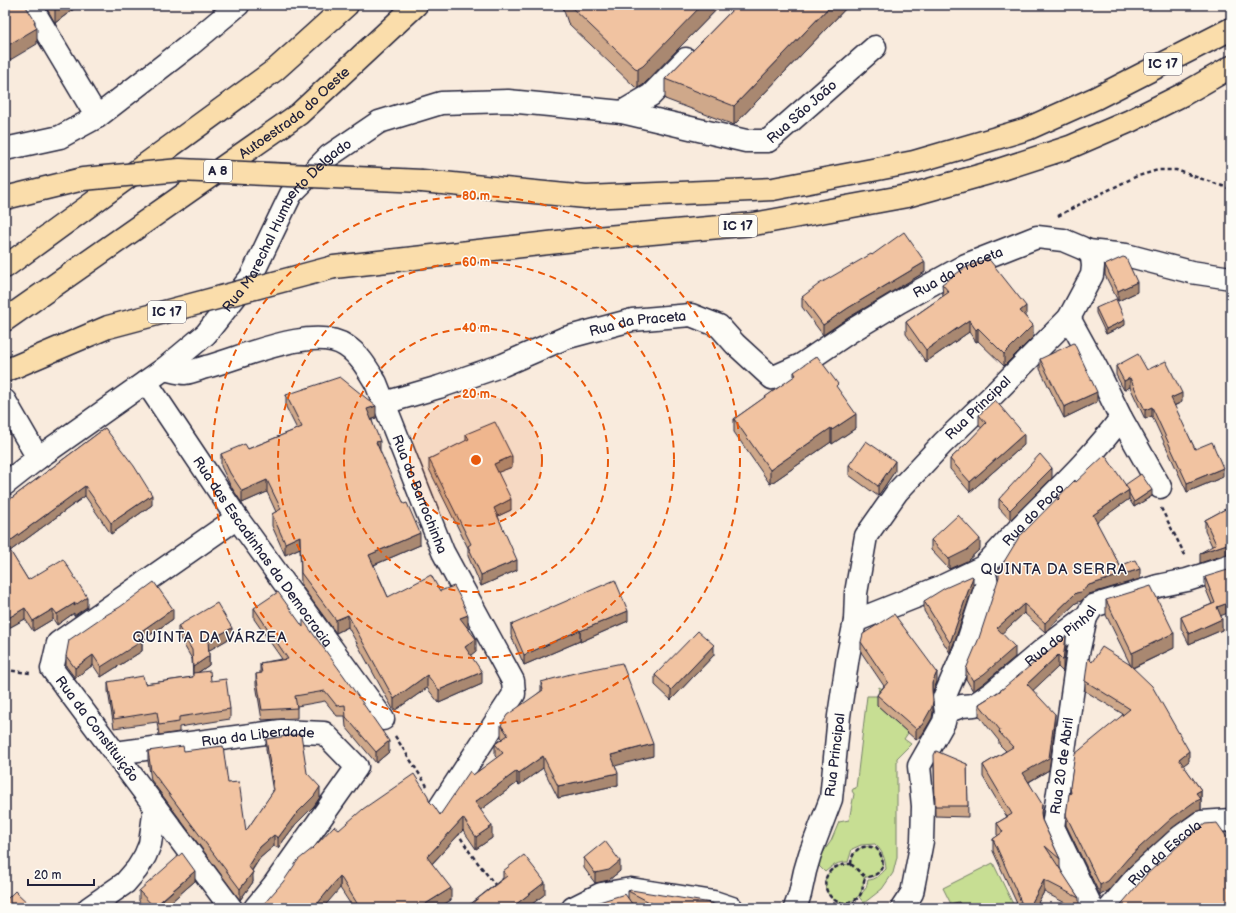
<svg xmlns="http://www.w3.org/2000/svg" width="1236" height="913" viewBox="0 0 1236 913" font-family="'Balsamiq Sans',sans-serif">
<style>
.green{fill:#c7de93;stroke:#748067}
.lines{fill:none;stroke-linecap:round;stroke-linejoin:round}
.street-casing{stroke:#22223b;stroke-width:25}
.secondary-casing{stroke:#22223b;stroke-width:25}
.highway-casing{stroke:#22223b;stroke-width:25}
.path{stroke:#22223b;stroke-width:2.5;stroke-dasharray:4 3;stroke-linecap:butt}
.street{stroke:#fdfcf7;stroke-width:22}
.secondary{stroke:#fdfcf7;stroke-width:22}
.highway{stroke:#faddab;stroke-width:22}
.highway-bridge-casing{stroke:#22223b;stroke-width:25;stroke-linecap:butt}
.highway-bridge{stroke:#faddab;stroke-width:22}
.wall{fill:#cfa88a;stroke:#22223b}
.shaded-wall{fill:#a98871;stroke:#22223b}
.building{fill:#f1c3a1;stroke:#22223b}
.ring{fill:none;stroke:#e8590c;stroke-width:2;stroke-dasharray:7 5}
.labels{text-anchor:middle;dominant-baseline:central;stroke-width:3;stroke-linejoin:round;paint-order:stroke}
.shield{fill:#fdfcf7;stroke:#646373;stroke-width:1}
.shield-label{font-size:13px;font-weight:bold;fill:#22223b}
.street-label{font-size:14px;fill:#22223b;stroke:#fdfcf7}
.neighbourhood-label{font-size:15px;letter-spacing:1px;fill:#22223b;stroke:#fdfcf7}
.centre{fill:#e8590c;stroke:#fdfcf7;stroke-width:2}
.ring-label{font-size:12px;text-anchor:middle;font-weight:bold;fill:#e8590c;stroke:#fdfcf7;stroke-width:3;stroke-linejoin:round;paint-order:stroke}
</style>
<rect width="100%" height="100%" fill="#f9ebdd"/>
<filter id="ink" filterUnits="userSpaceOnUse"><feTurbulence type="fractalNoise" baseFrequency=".025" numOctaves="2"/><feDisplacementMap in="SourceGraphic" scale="8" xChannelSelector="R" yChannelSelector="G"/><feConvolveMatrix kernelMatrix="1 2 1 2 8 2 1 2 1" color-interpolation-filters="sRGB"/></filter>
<g filter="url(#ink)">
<g class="green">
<path d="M879,687L888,692L877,705L908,733L904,739L911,744L897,758V857L893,873L882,889L864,903L859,897L866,888L868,880C876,880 881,874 886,869C885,858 883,852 875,844L861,845L852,849L848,862C838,862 833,865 825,872L816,863L831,841L839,822L849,820L854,794L852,791L853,789L856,788L867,696H878Z"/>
<path d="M871,846C884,850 888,869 874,876C871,877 868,877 865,877C863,882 863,888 861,892C859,897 854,900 849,902C827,908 815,877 836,867C840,865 846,864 851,864C853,850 858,847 871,846Z"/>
<polygon points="993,863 1015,908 953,908 943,888"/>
</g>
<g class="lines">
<defs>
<g id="street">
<polyline points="30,5 97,117"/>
<path id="s1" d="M622,112L746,141H768L875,47"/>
<polyline points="5,149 60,137 97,117 190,45 238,5"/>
<polyline points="1088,251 1126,255 1191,272 1231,278"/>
<polyline points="1069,318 1097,369 1121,418 1160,487"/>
<path id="s2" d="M164,369C170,370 178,373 185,373C191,372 199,369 206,367C241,358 314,324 346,346C360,355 368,370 376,383L443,552L513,681L514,694L440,807"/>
<path id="s3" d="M146,382L237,518L383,719"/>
<polyline points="5,401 38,458"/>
<path id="s4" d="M384,403L439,387L503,365L565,338L632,320L691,315L719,326L735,344L772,378L801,365L851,331L899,302L966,265L1037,237L1063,240L1082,248L1088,251L1092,257L1093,266L1092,275L1069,318L993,395L943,443L897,492L866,536L856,593L855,621L848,656L839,716L831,799L810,854L805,871L800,894L795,908"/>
<polyline points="1086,617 1078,653 1053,827 1092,908"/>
<polyline points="855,621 943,586 983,567"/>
<path id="s5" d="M946,712L962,706L974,705L992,693L1044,649L1086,617L1093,606L1158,586L1187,580L1231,566"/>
<path id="s6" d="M115,753L281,731L324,733L357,767L273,886L255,908"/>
<polyline points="89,908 125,883 137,869 145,856 150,844 155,807"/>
<polyline points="231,908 52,669 58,643 237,518"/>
<polyline points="573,908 601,894 631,889 714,902 732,908"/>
<path id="s7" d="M902,908L912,893L922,841L923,806L919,766L944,722L946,712L944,698L967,644L987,583L983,567C998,552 1012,535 1027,520C1060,487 1093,456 1121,418"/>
<path id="s8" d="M1110,908L1137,876L1180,837L1201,822L1231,820"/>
</g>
<g id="secondary">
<path id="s9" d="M5,484L38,458L164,369L206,334L251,277L291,194L329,156L379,122L441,103L508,101L622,112L651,95L686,59"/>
</g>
<g id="highway">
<polyline points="422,181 586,197 773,189 914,162 1027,129 1096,98 1231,29"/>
<polyline points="5,267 275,70 347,5"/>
<polyline points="334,267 584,239 754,224 907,196 996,171 1070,147 1130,121 1184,94 1231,67"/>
<path id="s10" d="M5,320L299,114L416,5"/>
</g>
</defs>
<use href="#street" class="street-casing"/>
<use href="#secondary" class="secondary-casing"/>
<use href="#highway" class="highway-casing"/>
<g class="path">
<polyline points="1058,216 1082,203 1135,177 1158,170 1176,170 1231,189"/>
<polyline points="1161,508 1186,557"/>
<polyline points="5,670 30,673"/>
<polyline points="395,736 427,786"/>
<polyline points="457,832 471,854 496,886"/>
<path d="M851,864L865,877C863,883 863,893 858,898C856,900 852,901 849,902C828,908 815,877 836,867C840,865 846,864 851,864Z"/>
<path d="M851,864C852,849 862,844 876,848C888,861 883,877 865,877"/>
<polyline points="853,901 857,908"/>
</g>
<use href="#street" class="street"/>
<use href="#secondary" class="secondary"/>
<use href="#highway" class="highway"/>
<defs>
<g id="highway-bridge">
<polyline points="5,198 83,179 180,170 422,181"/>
<polyline points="5,371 108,327 334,267"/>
</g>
</defs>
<use href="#highway-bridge" class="highway-bridge-casing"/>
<use href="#highway-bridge" class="highway-bridge"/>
</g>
<g class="wall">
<polygon points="45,5 79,5 55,23"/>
<polygon points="562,5 721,5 643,85 638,88 635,87 568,23"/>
<polygon points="737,5 849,5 734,125 665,99 665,79"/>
<polygon points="872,255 925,272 848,318 823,335 802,307 802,297"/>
<polygon points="1105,265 1137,292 1118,301 1105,275"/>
<polygon points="942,284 1026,317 1033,337 1004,366 978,341 976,342 969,332 926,362 906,334 906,322 943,296"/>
<polygon points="1096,308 1125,325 1106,334 1096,313"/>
<polygon points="1040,359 1097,402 1064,418 1040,369"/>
<polygon points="1116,366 1147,370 1182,402 1174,406 1195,449 1223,477 1187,492 1152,416 1145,419 1130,387 1124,390 1116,375"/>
<polygon points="794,372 838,390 856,428 832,444 831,442 770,484 734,432 734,419 794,377"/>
<polygon points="286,395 376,418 372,420 380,452 420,545 374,565 388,597 440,591 468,627 476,651 470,655 482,684 439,703 427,688 394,711 348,627 336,633 301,585 300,548 285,555 272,526 272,514 276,512 267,492 242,503 230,485 221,466 221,454 248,449 297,429 286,407"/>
<polygon points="979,415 1024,445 970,492 950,469 950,459 966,444 982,428 979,426"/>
<polygon points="105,428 152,505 111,534 85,496 10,551 28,580 87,607 74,616 74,613 57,625 53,619 33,631 25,619 5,630 5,503"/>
<polygon points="466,434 512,467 498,472 511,510 498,516 517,570 481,586 468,556 468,548 429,469 429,459 466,441"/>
<polygon points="849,465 895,471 878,496 849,475"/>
<polygon points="1052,478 1010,520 999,508 999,499"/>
<polygon points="1076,482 1125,485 1152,496 1134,507 1129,499 1096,522 1120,566 1140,579 1089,594 1081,601 1076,603 1045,632 1024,613 1002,633 1015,657 984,683 973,691 966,679 966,669"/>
<polygon points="1231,506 1231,554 1227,554 1200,563 1212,546 1205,531 1205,520"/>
<polygon points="931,540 980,549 967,561 949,569 931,550"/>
<polygon points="1205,577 1221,616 1222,630 1189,644 1181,628 1181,617 1212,604 1205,587"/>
<polygon points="973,587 955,640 950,653 924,611 924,601"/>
<polygon points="1106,600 1174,648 1133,668 1189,761 1183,765 1201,790 1201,810 1194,812 1172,828 1129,867 1108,891 1100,895 1066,825 1066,815 1070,794 1070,787 1123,714 1085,691 1085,681 1092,662 1131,666 1106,615"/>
<polygon points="254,608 389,752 376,763 346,727 345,716 337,716 325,701 297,706 297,718 262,720 256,684 256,674 260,674 260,663 282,659 254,619"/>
<polygon points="173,619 142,641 142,651 101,677 93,665 75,678 66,666 66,656"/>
<polygon points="628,621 580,642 580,641 524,665 511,635 511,625"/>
<polygon points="178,626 232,637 209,650 209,665 199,672 211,681 230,709 230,719 179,727 179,732 159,735 157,722 114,728 108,691 108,682 145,684 193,677 192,659 178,635"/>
<polygon points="861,642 937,682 932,694 933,712 932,718 922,735 916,740 877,705 877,695 884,686 861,652"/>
<polygon points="1066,648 1063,672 1058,667 1033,690 1055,726 1049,770 1029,782 1042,816 1042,820 1060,859 1060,870 1079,898 1079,908 1075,908 1044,892 1035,908 1019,908 993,851 993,839 998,836 997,835 997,823 1007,817 983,777 983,765 1006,751 999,744 999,741 979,716 979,704"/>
<polygon points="714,655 671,700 655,685 655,675"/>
<polygon points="541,682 653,756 615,765 618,785 558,798 543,768 519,785 517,783 480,810 492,838 476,849 463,830 432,864 451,900 438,908 353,908 340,888 339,830 429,801 440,815 473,775 497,758 495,756 495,744 503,739 501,737 501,725 541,691"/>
<polygon points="266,739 307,773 320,797 314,806 295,825 278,848 274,846 260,858 252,871 253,882 240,900 151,780 148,761 148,751 184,751 228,783 246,831 273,792 266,749"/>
<polygon points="967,764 968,817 935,816 934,765"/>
<polygon points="584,858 620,871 609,880 595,883 584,868"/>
<polygon points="503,871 545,894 527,908 462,908 467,907 503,878"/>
<polygon points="195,881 164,908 145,908 139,901 139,891"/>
<polygon points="628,891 724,908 639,908 632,905 628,898"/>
</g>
<g class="shaded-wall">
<polygon points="57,5 79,5 55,23 55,6"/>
<polygon points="702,5 721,5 643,85 638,88 638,69"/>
<polygon points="831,5 849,5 734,125 734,106"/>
<polygon points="35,21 35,29 37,28 37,44 5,63 5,47"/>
<polygon points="925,262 925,272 848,318 823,335 823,325 848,308"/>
<polygon points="1137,282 1137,292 1118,301 1118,291"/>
<polygon points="1026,306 1026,318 1020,311"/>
<polygon points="969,320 969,332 926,362 926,350"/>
<polygon points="1125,320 1125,325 1106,334 1106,329"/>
<polygon points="1033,325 1033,337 1004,366 1004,354"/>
<polygon points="978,328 978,341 976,342 976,330"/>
<polygon points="1130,378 1130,387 1124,390 1124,381"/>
<polygon points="1097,392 1097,402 1064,418 1064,407"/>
<polygon points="1182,393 1182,402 1171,407 1171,398"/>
<polygon points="376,406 376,418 367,421 367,409"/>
<polygon points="1152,407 1152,416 1145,419 1145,410"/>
<polygon points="856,414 856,428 832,444 832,430"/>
<polygon points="831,428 831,442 770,484 770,470"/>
<polygon points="1024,434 1024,445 970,492 970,482"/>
<polygon points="380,441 380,453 376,442"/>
<polygon points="512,456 512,467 494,474 494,464"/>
<polygon points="895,461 895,471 878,496 878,486"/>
<polygon points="1052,468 1052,478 1010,520 1010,510"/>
<polygon points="1223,468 1223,477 1187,492 1187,483"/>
<polygon points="267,480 267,492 242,503 242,491"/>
<polygon points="85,486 85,496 6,554 6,544"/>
<polygon points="1129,490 1129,499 1093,525 1093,515"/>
<polygon points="1152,490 1152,496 1134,507 1134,502"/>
<polygon points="152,495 152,505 111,534 111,523"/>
<polygon points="511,499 511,510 494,518 494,508"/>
<polygon points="420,533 420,545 369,567 369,555"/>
<polygon points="300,536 300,548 285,555 285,543"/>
<polygon points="980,539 980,549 967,561 949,569 949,559"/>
<polygon points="1227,544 1227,554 1200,563 1200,553"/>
<polygon points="517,560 517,570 481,586 481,575"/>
<polygon points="1140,569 1140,579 1089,594 1081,601 1076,603 1045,632 1045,623 1076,593 1089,585"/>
<polygon points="973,577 973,587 955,640 950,653 950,643"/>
<polygon points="87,597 87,607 74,616 74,613 57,625 57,614 75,603"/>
<polygon points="1231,602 1231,612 1217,617 1217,607"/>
<polygon points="1024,604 1024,613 997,638 997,628"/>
<polygon points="25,608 25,619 5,630 5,620"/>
<polygon points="53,609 53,619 33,631 33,621"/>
<polygon points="173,609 173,619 140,642 142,641 142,651 101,677 101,667 137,634"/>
<polygon points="628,611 628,621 580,642 580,631"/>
<polygon points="348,615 348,627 336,633 336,620"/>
<polygon points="468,615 468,627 460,630 460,618"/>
<polygon points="1222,619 1222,630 1189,644 1189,634"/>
<polygon points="232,628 232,637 208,651 208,641"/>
<polygon points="580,630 580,641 524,665 524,655"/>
<polygon points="1174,633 1174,648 1132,668 1132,653"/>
<polygon points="1066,636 1066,648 1063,672 1063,660"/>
<polygon points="476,639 476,651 465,660 465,647"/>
<polygon points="714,645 714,655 671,700 671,690"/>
<polygon points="1015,647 1015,657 984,683 973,691 973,681"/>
<polygon points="93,655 93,665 75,678 75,668"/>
<polygon points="1058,655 1058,667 1027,696 1027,684"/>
<polygon points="209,656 209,665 193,676 193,667"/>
<polygon points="482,672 482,684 439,703 439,690"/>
<polygon points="937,672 937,682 932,693 932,683"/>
<polygon points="427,675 427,688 394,711 394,699"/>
<polygon points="933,701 933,712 932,718 922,735 916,740 916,729"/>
<polygon points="1055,714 1055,726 1049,770 1023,785 1023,773"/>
<polygon points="389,741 389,752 376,763 376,752"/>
<polygon points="653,744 653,756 611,767 611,755"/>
<polygon points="1189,751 1189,761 1179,769 1179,759"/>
<polygon points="543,756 543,768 519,785 519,773"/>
<polygon points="517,771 517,783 475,814 475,802"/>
<polygon points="618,773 618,785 558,798 558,786"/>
<polygon points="320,787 320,797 314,806 295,825 278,848 278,838 295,815"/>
<polygon points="1201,790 1201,810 1194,812 1172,828 1129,867 1108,891 1100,895 1100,885 1129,857 1196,793"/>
<polygon points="1042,804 1042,816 1041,825 1041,813"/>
<polygon points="463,818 463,830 427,869 427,857"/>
<polygon points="492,826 492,838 476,849 476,837"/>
<polygon points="274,835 274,846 260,858 248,876 248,866 260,847"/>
<polygon points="620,861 620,871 609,880 595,883 595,873"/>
<polygon points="195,871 195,881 164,908 154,908"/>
<polygon points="253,872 253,882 240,900 240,889"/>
<polygon points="340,876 340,888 323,908 314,908"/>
<polygon points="1044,880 1044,892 1035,908 1029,908"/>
<polygon points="545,882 545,894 527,908 511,908"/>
<polygon points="451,888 451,900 438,908 419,908"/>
</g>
<g class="building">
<polygon points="5,5 25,5 35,21 34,22 37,28 5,47"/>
<polygon points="569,5 702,5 643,66 638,69 635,68"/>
<polygon points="737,5 831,5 734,106 665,79"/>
<polygon points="904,232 925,262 848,308 823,325 802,297 819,284 871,254 872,255"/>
<polygon points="1123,257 1126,258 1137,282 1118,291 1105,265"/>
<polygon points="988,258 1026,306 1020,311 1033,325 1004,354 978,328 976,330 969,320 926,350 906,322 949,292 942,284 963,269"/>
<polygon points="1116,299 1125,320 1106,329 1096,308"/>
<polygon points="1074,343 1097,392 1064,407 1040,359"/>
<polygon points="1138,354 1147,370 1166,361 1182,393 1171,398 1195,449 1212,442 1223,468 1187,483 1152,407 1145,410 1130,378 1124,381 1116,366"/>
<polygon points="817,356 838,384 836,386 856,414 832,430 831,428 770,470 734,419 796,375 794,372"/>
<polygon points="340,377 376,406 367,409 380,441 376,442 404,504 407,503 420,533 369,555 388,597 431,575 440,591 454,586 462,601 468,615 460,618 476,639 465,647 482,672 439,690 427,675 394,699 348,615 336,620 301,573 300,536 285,543 272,514 281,509 267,480 242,491 230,473 221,454 245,444 248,449 302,427 286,395"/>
<polygon points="995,400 1024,434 970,482 950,459 966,444 986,423 979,415"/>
<polygon points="495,422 512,456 494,464 511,499 494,508 517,560 481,575 468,546 471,544 429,459 469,439 466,434"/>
<polygon points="105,428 134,466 152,495 111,523 85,486 6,544 28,580 63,559 87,597 74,606 75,603 57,614 53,609 33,621 25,608 5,620 5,503"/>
<polygon points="866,441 895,461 878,486 849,465"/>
<polygon points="1040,454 1052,468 1010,510 999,499"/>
<polygon points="1105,455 1129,490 1093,515 1120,566 1135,560 1140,569 1089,585 1081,592 1076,593 1045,623 1024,604 997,628 1015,647 984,674 973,681 966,669 979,638 999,577 999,570 1019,537 1025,531 1075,480 1076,482"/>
<polygon points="1141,474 1152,490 1134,502 1129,493 1129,490 1125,485"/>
<polygon points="1231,506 1231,544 1227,544 1200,553 1216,544 1205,520"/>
<polygon points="958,515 980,539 967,550 949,559 931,540"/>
<polygon points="1231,569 1231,602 1217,607 1222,619 1189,634 1181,617 1215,603 1205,577"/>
<polygon points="972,576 973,577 955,629 950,643 924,601 945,588"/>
<polygon points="615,580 628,611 580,631 580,630 524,655 511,625"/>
<polygon points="154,582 173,609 137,634 142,641 101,667 93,655 75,668 66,656 69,640 101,618 120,607"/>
<polygon points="1151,586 1174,633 1132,653 1106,600"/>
<polygon points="278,592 303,627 303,620 344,676 389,741 376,752 346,717 345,705 337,706 325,691 295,696 297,708 262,710 256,674 262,673 260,663 288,659 254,608"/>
<polygon points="217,603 232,628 208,641 209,656 193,667 192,650 178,626"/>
<polygon points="894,614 937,672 932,683 932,690 933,701 932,707 922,725 916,729 877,695 888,682 861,642 863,634"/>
<polygon points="698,631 714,645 671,690 655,675"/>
<polygon points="1066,636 1063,660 1058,655 1027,684 1055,714 1049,758 1023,773 1042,804 1041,813 1042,820 1060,859 1045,846 1079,898 1044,880 1029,908 1030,908 1023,908 1019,902 1022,904 993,839 1003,832 997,823 1012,814 983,765 1013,747 999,732 1000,730 979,704 1000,691"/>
<polygon points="1102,647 1129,664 1152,686 1189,751 1179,759 1201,790 1196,793 1201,799 1194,802 1172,818 1129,857 1108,881 1100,885 1066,815 1069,794 1071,793 1070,787 1075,754 1130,709 1085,681 1088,658 1092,662"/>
<polygon points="622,663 653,744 611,755 618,773 558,786 543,756 519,773 517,771 475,802 492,826 476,837 463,818 427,857 451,888 419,908 360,908 340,876 314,908 262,908 262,906 283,882 298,860 313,848 334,826 339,830 363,809 414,774 428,796 429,801 434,806 440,815 470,771 473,775 503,753 495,744 508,735 501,725 507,715 543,690 541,682 578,672"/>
<polygon points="210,671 211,681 226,679 230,709 179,717 179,722 159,725 157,712 114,719 108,682 143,676 145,684 193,677 193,673"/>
<polygon points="301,734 307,773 320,787 314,796 295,815 278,838 274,835 260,847 248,866 253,872 240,889 151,770 148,751 183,746 184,751 223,746 228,783 239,782 246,831 274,790 266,739"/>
<polygon points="936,751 967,764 968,806 935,806 934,755"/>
<polygon points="1217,823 1231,843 1231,908 1118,908 1146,875 1188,837 1205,824"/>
<polygon points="605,841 620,861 609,870 595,873 584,858"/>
<polygon points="182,853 195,871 154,907 139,891"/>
<polygon points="524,855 545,882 511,908 462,908 466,905 467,907 507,876 503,871"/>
<polygon points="631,890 711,903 724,908 661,908 628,891"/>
<polygon points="15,891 33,908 5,908 5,901"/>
<polygon points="625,894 635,908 580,908 583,907"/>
<polygon points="959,902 960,908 936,908 935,907"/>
</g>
</g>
<circle cx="476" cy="460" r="66" fill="#e8590c" fill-opacity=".12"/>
<g class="ring">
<circle cx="476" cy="460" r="66"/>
<circle cx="476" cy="460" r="132"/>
<circle cx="476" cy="460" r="198"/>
<circle cx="476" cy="460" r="264"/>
</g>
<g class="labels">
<g class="shield">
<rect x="1144" y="53" width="38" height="22" rx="3"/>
<rect x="204" y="160" width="28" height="22" rx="3"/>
<rect x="719" y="215" width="38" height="22" rx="3"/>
<rect x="148" y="301" width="38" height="22" rx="3"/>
</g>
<g class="shield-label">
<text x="1163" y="64">IC 17</text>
<text x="218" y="171">A 8</text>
<text x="738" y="226">IC 17</text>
<text x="167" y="312">IC 17</text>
</g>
<g class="street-label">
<text stroke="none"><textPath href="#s1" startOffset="194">Rua São João</textPath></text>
<text stroke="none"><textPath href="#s10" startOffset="356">Autoestrada do Oeste</textPath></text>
<text stroke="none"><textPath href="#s9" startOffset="388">Rua Marechal Humberto Delgado</textPath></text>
<text stroke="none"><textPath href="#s4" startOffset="640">Rua da Praceta</textPath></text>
<text stroke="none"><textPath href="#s4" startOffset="267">Rua da Praceta</textPath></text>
<text transform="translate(978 408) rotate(-44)">Rua Principal</text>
<text stroke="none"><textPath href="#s2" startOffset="356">Rua da Barrochinha</textPath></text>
<text stroke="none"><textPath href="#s7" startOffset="433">Rua do Poço</textPath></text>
<text stroke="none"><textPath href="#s3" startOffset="206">Rua das Escadinhas da Democracia</textPath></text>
<text stroke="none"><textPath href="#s5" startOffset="140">Rua do Pinhal</textPath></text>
<text transform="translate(97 729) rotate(53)">Rua da Constituição</text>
<text stroke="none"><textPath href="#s6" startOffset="144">Rua da Liberdade</textPath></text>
<text transform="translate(835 755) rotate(-83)">Rua Principal</text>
<text transform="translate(1062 766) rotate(-82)">Rua 20 de Abril</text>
<text stroke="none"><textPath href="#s8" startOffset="78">Rua da Escola</textPath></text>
</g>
<g class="neighbourhood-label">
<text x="1054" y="569">QUINTA DA SERRA</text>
<text x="210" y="637">QUINTA DA VÁRZEA</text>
</g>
</g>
<circle cx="476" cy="460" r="6" class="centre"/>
<g class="ring-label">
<text x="476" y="200">80 m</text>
<text x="476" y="266">60 m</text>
<text x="476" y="332">40 m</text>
<text x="476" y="398">20 m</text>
</g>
<rect width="1236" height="913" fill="none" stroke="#fdfcf7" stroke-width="20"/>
<rect x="10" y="10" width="1216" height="893" fill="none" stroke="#22223b" stroke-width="1.5" filter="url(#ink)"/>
<path d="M28 879v6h66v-6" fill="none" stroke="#22223b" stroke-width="2"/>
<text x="34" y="879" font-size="12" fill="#22223b" stroke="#fdfcf7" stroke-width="3" paint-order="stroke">20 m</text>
</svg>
